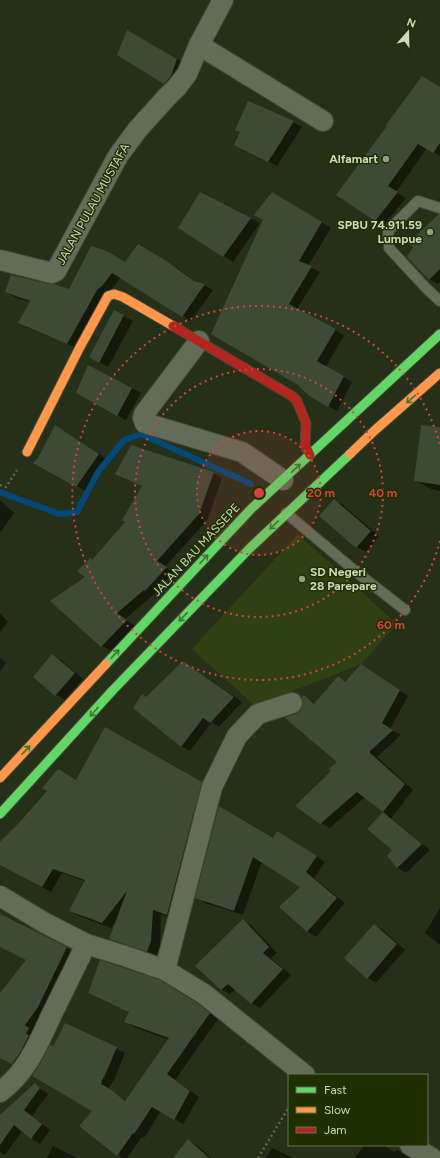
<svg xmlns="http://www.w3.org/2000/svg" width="440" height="1158" viewBox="0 0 440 1158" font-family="Figtree,sans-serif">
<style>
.built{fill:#2f4112}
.shadow{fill:#0007}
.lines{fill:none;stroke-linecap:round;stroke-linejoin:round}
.stream{stroke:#034877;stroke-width:6}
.building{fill:#3c4a36}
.lane-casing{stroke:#414a37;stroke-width:12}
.street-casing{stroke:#414a37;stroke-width:22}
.fast-casing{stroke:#414a37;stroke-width:11}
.slow-casing{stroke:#414a37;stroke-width:11}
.jam-casing{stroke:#414a37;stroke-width:11}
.path{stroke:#5d6654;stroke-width:2.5;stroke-dasharray:2 3;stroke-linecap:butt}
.lane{stroke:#636c58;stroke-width:10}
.street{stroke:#636c58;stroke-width:20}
.fast{stroke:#63d668;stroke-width:9}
.slow{stroke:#ff974d;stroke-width:9}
.jam{stroke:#b3261e;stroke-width:9}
.oneway{stroke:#3d7a30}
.ring{fill:none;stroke:#d4433e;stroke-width:2;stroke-dasharray:2 4}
.poi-dot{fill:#919e83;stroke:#1e2f02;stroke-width:1.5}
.labels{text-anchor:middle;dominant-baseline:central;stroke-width:3;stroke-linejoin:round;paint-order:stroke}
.poi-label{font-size:12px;font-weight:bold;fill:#cbdabc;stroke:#1e2f02;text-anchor:end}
.street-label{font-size:12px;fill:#cbdabc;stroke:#1e2f02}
.centre{fill:#d4433e;stroke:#1e2f02;stroke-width:2}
.ring-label{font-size:12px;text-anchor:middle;font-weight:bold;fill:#d4433e;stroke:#1e2f02;stroke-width:3;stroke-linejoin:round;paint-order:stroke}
</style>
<rect width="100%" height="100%" fill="#263018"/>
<polygon class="built" points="298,534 397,624 361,664 255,706 192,649"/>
<g class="shadow">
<polygon points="128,31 186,64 173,88 118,55"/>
<polygon points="440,88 440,156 427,148 396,192 406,198 384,225 337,195"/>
<polygon points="293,122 302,127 277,166 245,149 241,132"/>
<polygon points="201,193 260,223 233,262 179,228"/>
<polygon points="272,193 331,228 308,266 320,272 297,309 344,335 326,367 352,382 337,411 309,394 265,220"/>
<polygon points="440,215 440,282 438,284 429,279"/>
<polygon points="139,246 177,268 197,283 204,285 213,290 191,321 121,277 111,290 77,348 28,328 19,323 30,302 15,297 6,292 69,290 126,263"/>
<polygon points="115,312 133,321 108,367 90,357"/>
<polygon points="88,367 141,393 126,420 86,398"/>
<polygon points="440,428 440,491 431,489 415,480"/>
<polygon points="64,431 107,459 86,491 35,462"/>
<polygon points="213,473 222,478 208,519 165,567 175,572 154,595 153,595 125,619 135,626 111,651 102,646 86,577 93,561"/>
<polygon points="0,500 14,513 0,533"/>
<polygon points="334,500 343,505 379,536 366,552 357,547"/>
<polygon points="0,613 8,622 0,632"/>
<polygon points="52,655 61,660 83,679 65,700 56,695"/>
<polygon points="0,658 6,663 0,671"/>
<polygon points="183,662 192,667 242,702 219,727 212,722 190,751 181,746 146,698"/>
<polygon points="370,670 408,696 390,729 401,735 377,757 413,790 391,818 430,850 406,873 398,868 389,856 393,850 368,828 384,812 365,797 330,828 321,823 333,771 338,762 296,715 302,711 304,705 304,696 316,704 338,678 346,682"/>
<polygon points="106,728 210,788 176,919 161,915 160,946 156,956 119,944 110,939 116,922 111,928 79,916 70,911 85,881 62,873 51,892 0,864 0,843 76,781"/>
<polygon points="286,837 325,862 314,878 345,903 316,937 308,932 280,907 301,886 262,861 243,915 205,903 197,897 273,839"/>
<polygon points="440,908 440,945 425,933"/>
<polygon points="0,915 76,953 22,1069 0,1056 0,995 27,960 0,947"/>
<polygon points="243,921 252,926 277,953 271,958 291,975 260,1008 252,1003 236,989 230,994 221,989"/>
<polygon points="374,925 383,930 405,950 376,983 368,978"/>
<polygon points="169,987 206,1010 218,1019 175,1080 199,1097 183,1124 161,1111 144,1138 142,1137 127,1158 123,1158 117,1155 94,1111 54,1048 65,1024 125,1053 114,1080 109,1087 110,1088 110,1090 126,1101 169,1040 134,1027 126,1022 130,1012 98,998 89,993"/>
<polygon points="35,1085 48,1094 32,1116 50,1130 40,1144 31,1138 22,1131 5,1155 0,1152 0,1116"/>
<polygon points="188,1140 198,1146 211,1158 174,1158"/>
<polygon points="365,1145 383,1145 394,1152 397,1150 410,1158 354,1158"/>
<polygon points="53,1146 77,1158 47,1158"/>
<polygon points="272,1148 293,1158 266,1158"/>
</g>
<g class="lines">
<polyline class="stream" points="0,492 59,514 77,512 98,472 124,440 141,434 251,484"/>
</g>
<g class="building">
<polygon points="127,30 177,59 171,76 164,84 117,55"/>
<polygon points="422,76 440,87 440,143 433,153 418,144 388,186 398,192 375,221 336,195 387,126 386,125"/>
<polygon points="248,101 294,121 268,162 234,145 240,132 235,130"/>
<polygon points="200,192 251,218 223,257 178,228"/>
<polygon points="272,192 322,222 299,261 312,266 289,304 336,329 317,361 344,376 328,407 308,395 298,385 211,334 263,220 254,215"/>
<polygon points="439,214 440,214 440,269 429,280 407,257 413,247 408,243"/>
<polygon points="138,244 168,262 194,281 205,284 182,317 112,273 102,286 97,290 67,344 18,323 30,301 5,292 11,275 49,284 54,284 69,289 91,246 107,251 125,262"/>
<polygon points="114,310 124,315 99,363 89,357"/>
<polygon points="88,365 132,388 117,416 76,393"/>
<polygon points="55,425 99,454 76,487 33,463 38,458"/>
<polygon points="421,425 440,427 440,485 414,481"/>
<polygon points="131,445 214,472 199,514 157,561 167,567 145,591 144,590 117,613 127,620 101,647 50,601 85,577 77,571 90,558 92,560 125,522 122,520 142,486 115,474"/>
<polygon points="334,499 371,531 356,548 319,516"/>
<polygon points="52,654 75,673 55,696 33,677"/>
<polygon points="183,661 234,697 210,723 203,718 181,747 133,708 142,694 146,697"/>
<polygon points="361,664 400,690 382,723 393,730 369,752 405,784 383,812 357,792 320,824 295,806 331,771 329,769 337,762 285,718 286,717 296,714 301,710 303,705 302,697 304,695 314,704 338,676 345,682"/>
<polygon points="105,727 202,782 167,915 153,910 151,941 147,952 109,939 127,891 102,923 69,911 85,880 53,869 42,887 0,865 0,842 19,823 47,791 42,788 58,769 76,780"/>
<polygon points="219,806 273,838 277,831 317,856 306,872 337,898 307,932 279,907 300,887 253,857 234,911 195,898"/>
<polygon points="383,812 422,844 397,868 387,856 392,850 367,829"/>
<polygon points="0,914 67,947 38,1007 25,1025 29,1028 26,1034 29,1035 21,1051 12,1064 0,1058 0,993 26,960 0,947"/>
<polygon points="243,919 269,947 263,953 283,969 251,1004 228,984 221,990 195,966"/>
<polygon points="374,924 397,944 367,979 344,958"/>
<polygon points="100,960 160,980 197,1003 210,1013 167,1074 190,1091 174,1120 152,1107 134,1134 133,1133 117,1156 79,1126 92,1111 32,1076 41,1062 50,1044 53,1047 65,1023 117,1047 105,1075 101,1082 102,1082 101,1084 110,1089 125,1101 169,1038 124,1022 129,1012 88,993"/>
<polygon points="35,1083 40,1088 24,1110 42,1124 31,1139 14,1125 0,1145 0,1115"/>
<polygon points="188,1139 209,1158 173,1158"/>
</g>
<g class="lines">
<defs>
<g id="lane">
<polyline points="440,208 418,201 388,231 389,248 427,289 440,301"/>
<polyline points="286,513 360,575 405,610"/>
</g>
<g id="street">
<polyline points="199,45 323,121"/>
<polyline points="0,260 52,273 56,271 118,156 138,129 166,98 177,87 187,74 199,45 223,0"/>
<polyline points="199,341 144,414 143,418 145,423 242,452 283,480"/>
<polyline points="0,896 45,923 86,944 125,956 165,970 204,994 305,1075"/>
<polyline points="165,970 212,787 237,736 258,714 292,703"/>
<path d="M0,1092C27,1072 38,1044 52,1014C63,991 75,968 86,944"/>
<polyline points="410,1145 432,1158"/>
</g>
<g id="fast">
<polyline points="106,664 251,509 440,334"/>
<polyline points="0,814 113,690 250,548 350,454"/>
</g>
<g id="slow">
<polyline points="27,452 80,347 108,296 114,294 123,297 173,326"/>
<polyline points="350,454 374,431 440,373"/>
<polyline points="0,778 106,664"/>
</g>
<polyline id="jam" points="173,326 292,396 297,401 306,423 305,445 310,455"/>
</defs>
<use href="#lane" class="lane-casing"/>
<use href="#street" class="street-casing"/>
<use href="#fast" class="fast-casing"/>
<use href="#slow" class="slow-casing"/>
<use href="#jam" class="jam-casing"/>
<g class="path">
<polyline points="0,485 6,487 17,470"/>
<polyline points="258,1158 289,1107"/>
</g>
<use href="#lane" class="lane"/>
<use href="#street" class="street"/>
<use href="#fast" class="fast"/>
<use href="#slow" class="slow"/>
<use href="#jam" class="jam"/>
</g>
<defs><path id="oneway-shaft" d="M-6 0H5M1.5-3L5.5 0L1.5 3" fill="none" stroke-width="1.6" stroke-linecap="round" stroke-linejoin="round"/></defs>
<g class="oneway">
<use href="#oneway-shaft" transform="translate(411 399) rotate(139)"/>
<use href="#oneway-shaft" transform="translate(296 468) rotate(-43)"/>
<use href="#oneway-shaft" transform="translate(274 525) rotate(136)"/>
<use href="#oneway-shaft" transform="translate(204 559) rotate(-47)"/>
<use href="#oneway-shaft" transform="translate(183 617) rotate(134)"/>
<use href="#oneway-shaft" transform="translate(115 654) rotate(-47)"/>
<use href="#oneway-shaft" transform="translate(94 712) rotate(132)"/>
<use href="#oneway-shaft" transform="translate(26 750) rotate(-47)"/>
</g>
<circle cx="259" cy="493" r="62" fill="#d4433e" fill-opacity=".12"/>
<g class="ring">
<circle cx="259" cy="493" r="62"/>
<circle cx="259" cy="493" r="124"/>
<path d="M440 541A187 187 0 1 1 440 445"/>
</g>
<g class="poi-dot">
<circle cx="386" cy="159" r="4"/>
<circle cx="430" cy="232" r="4"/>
<circle cx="302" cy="579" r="4"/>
</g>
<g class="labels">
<g class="poi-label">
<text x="378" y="159">Alfamart</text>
<text x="422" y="225">SPBU 74.911.59<tspan x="422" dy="14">Lumpue</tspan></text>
<text x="310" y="572" text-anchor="start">SD Negeri<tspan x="310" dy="14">28 Parepare</tspan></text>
</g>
<g class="street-label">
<text transform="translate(93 204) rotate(-61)">JALAN PULAU MUSTAFA</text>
<text transform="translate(196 550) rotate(-47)">JALAN BAU MASSEPE</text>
</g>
</g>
<circle cx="259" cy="493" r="6" class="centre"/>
<g class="ring-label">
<text x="321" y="497">20 m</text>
<text x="383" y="497">40 m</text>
<text x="391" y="629">60 m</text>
</g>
<rect x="288" y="1074" width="140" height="72" fill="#1e2f02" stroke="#63734c"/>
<rect x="296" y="1087" width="20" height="6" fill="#63d668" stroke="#63734c"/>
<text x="324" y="1094" font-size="12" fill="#cbdabc">Fast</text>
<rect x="296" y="1107" width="20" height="6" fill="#ff974d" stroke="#63734c"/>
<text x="324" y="1114" font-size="12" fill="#cbdabc">Slow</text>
<rect x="296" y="1127" width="20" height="6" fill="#b3261e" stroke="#63734c"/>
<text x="324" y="1134" font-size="12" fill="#cbdabc">Jam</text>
<g transform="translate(408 32) rotate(20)" stroke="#1e2f02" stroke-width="3" paint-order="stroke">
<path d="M0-3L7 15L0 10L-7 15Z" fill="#cbdabc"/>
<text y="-6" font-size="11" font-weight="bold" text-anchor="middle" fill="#cbdabc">N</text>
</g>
</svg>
